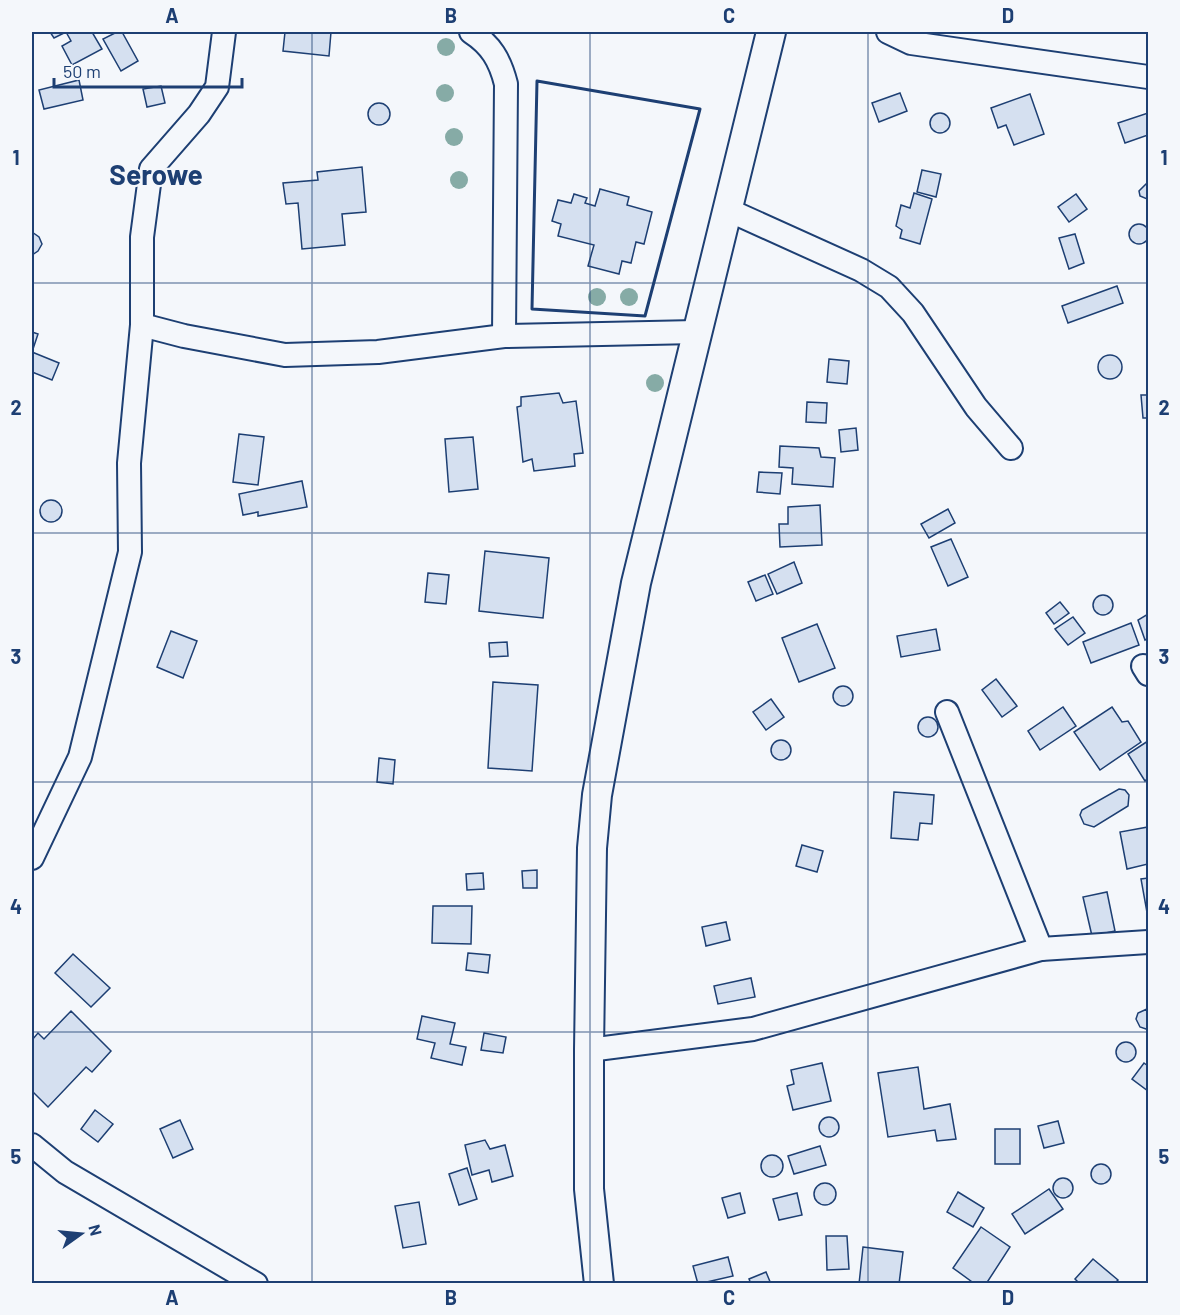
<svg xmlns="http://www.w3.org/2000/svg" width="1180" height="1315" viewBox="0 0 1180 1315" font-family="Barlow,sans-serif">
<style>
.building{fill:#d5e0f0;stroke:#1d3f73;stroke-width:1.5}
.lines{fill:none;stroke-linecap:round;stroke-linejoin:round}
.minor-casing{stroke:#1d3f73;stroke-width:26}
.tertiary-casing{stroke:#1d3f73;stroke-width:32}
.minor{stroke:#f4f7fb;stroke-width:22}
.tertiary{stroke:#f4f7fb;stroke-width:28}
.wall{stroke:#1d3f73;stroke-width:3}
.tree{fill:#86aba6}
.grid{fill:none;stroke:#1d3f73;stroke-width:1.5;stroke-opacity:0.55}
.labels{text-anchor:middle;dominant-baseline:central;stroke-width:4.5;stroke-linejoin:round;paint-order:stroke}
.town-label{font-size:28px;font-weight:bold;fill:#1d3f73;stroke:#f4f7fb}
.neatline{fill:none;stroke:#1d3f73;stroke-width:2}
.grid-label{font-size:20px;text-anchor:middle;font-weight:bold;fill:#1d3f73}
</style>
<rect width="100%" height="100%" fill="#f4f7fb"/>
<g class="building">
<polygon points="50,32 92,32 102,49 72,65 62,46 71,41 66,32 54,38"/>
<polygon points="117,32 122,32 138,61 121,71 103,39"/>
<polygon points="285,32 331,32 329,56 283,51"/>
<polygon points="79,80 83,100 44,109 39,90"/>
<polygon points="161,86 165,103 147,107 143,89"/>
<polygon points="900,93 907,111 879,122 872,103"/>
<polygon points="1030,94 1044,134 1014,145 1006,125 998,128 991,108"/>
<circle cx="379" cy="114" r="11"/>
<polygon points="1148,113 1148,135 1125,143 1118,123"/>
<circle cx="940" cy="123" r="10"/>
<polygon points="362,167 366,212 342,214 345,245 302,249 298,203 286,204 283,183 318,180 317,172"/>
<polygon points="922,170 941,174 936,197 917,192"/>
<polygon points="1146,184 1148,184 1147,199 1140,196 1139,191"/>
<polygon points="600,189 629,197 627,205 652,212 644,244 636,242 631,263 622,261 619,274 588,266 594,245 558,236 561,224 552,221 558,200 571,203 574,194 587,198 585,203 595,206"/>
<polygon points="914,193 932,199 920,244 900,238 902,230 896,226 901,205 910,208"/>
<polygon points="1076,194 1087,209 1069,222 1058,207"/>
<circle cx="1139" cy="234" r="10"/>
<polygon points="32,232 39,237 42,244 38,251 32,255"/>
<polygon points="1075,234 1084,263 1069,269 1059,238"/>
<polygon points="1117,286 1123,303 1068,323 1062,306"/>
<polygon points="32,332 38,334 32,352"/>
<polygon points="32,352 59,363 52,380 32,372"/>
<circle cx="1110" cy="367" r="12"/>
<polygon points="829,359 849,361 847,384 827,382"/>
<polygon points="559,393 563,403 576,401 583,453 574,454 575,466 534,471 532,459 523,462 517,407 521,406 521,397"/>
<polygon points="1141,395 1148,395 1148,418 1143,418"/>
<polygon points="807,402 827,403 826,423 806,422"/>
<polygon points="856,428 858,450 841,452 839,430"/>
<polygon points="239,434 264,437 258,485 233,482"/>
<polygon points="473,437 478,489 449,492 445,439"/>
<polygon points="780,446 819,448 821,457 835,458 833,487 792,484 793,468 779,467"/>
<polygon points="759,472 782,473 780,494 757,492"/>
<polygon points="302,481 307,507 258,516 258,512 243,515 239,494"/>
<circle cx="51" cy="511" r="11"/>
<polygon points="820,505 822,545 780,547 779,524 788,524 788,507"/>
<polygon points="948,509 955,523 929,538 921,524"/>
<polygon points="951,539 968,577 948,586 931,547"/>
<polygon points="485,551 549,558 543,618 479,611"/>
<polygon points="794,562 802,583 777,594 768,574"/>
<polygon points="428,573 449,575 446,604 425,602"/>
<polygon points="765,575 773,594 756,601 748,582"/>
<circle cx="1103" cy="605" r="10"/>
<polygon points="1060,602 1069,613 1054,624 1046,613"/>
<polygon points="1148,614 1148,638 1145,640 1138,620"/>
<polygon points="1073,617 1085,633 1068,645 1055,629"/>
<polygon points="1131,623 1139,645 1091,663 1083,642"/>
<polygon points="817,624 835,668 799,682 782,638"/>
<polygon points="936,629 940,650 901,657 897,636"/>
<polygon points="171,631 197,641 183,678 157,667"/>
<polygon points="507,642 508,656 490,657 489,643"/>
<polygon points="996,679 1017,706 1002,717 982,690"/>
<polygon points="493,682 538,685 532,771 488,768"/>
<circle cx="843" cy="696" r="10"/>
<polygon points="771,699 784,717 766,730 753,712"/>
<polygon points="1063,707 1076,726 1040,750 1028,731"/>
<polygon points="1112,707 1122,722 1128,721 1141,742 1100,770 1074,732"/>
<circle cx="928" cy="727" r="10"/>
<circle cx="781" cy="750" r="10"/>
<polygon points="1148,741 1148,778 1145,781 1128,754"/>
<polygon points="379,758 395,760 393,784 377,782"/>
<polygon points="1119,789 1125,790 1129,795 1128,806 1094,827 1084,824 1080,815 1082,810"/>
<polygon points="894,792 934,795 932,824 920,823 918,840 891,838"/>
<polygon points="1148,827 1148,864 1127,869 1120,832"/>
<polygon points="802,845 823,851 817,872 796,866"/>
<polygon points="537,870 537,888 523,888 522,871"/>
<polygon points="483,873 484,889 467,890 466,874"/>
<polygon points="1148,878 1148,918 1141,879"/>
<polygon points="1107,892 1115,931 1092,936 1083,897"/>
<polygon points="433,906 472,906 471,944 432,943"/>
<polygon points="726,922 730,940 706,946 702,927"/>
<polygon points="468,953 490,955 488,973 466,970"/>
<polygon points="73,954 110,988 91,1007 55,973"/>
<polygon points="751,978 755,997 718,1004 714,986"/>
<polygon points="1147,1009 1148,1029 1146,1029 1140,1027 1136,1019 1138,1013"/>
<polygon points="71,1011 111,1051 92,1072 86,1067 48,1107 32,1091 32,1040 38,1033 44,1039"/>
<polygon points="422,1016 455,1023 450,1044 466,1047 462,1065 431,1058 435,1043 417,1039"/>
<polygon points="484,1033 506,1037 503,1053 481,1050"/>
<circle cx="1126" cy="1052" r="10"/>
<polygon points="822,1063 831,1101 793,1110 787,1086 794,1084 791,1070"/>
<polygon points="1144,1063 1148,1066 1148,1091 1132,1079"/>
<polygon points="918,1067 924,1109 950,1104 956,1139 937,1141 935,1130 888,1137 878,1073"/>
<polygon points="95,1110 113,1124 98,1142 81,1129"/>
<circle cx="829" cy="1127" r="10"/>
<polygon points="180,1120 193,1149 173,1158 160,1129"/>
<polygon points="1058,1121 1064,1143 1044,1148 1038,1126"/>
<rect x="995" y="1129" width="25" height="35"/>
<polygon points="485,1140 490,1149 505,1145 513,1176 492,1182 489,1170 472,1175 465,1145"/>
<polygon points="820,1146 826,1165 794,1174 788,1156"/>
<circle cx="772" cy="1166" r="11"/>
<circle cx="1101" cy="1174" r="10"/>
<polygon points="467,1168 477,1199 459,1205 449,1174"/>
<circle cx="1063" cy="1188" r="10"/>
<circle cx="825" cy="1194" r="11"/>
<polygon points="1049,1189 1063,1209 1025,1234 1012,1214"/>
<polygon points="958,1192 984,1208 973,1227 947,1212"/>
<polygon points="740,1193 745,1213 728,1218 722,1198"/>
<polygon points="797,1193 802,1215 779,1220 773,1199"/>
<polygon points="419,1202 426,1244 403,1248 395,1206"/>
<polygon points="981,1227 1010,1247 986,1284 975,1284 953,1268"/>
<polygon points="826,1236 847,1236 849,1269 827,1270"/>
<polygon points="863,1247 903,1252 899,1284 859,1284"/>
<polygon points="728,1257 733,1276 698,1284 693,1266"/>
<polygon points="1093,1259 1118,1280 1114,1284 1080,1284 1075,1279"/>
<polygon points="766,1272 771,1284 751,1284 749,1279"/>
</g>
<g class="lines">
<defs>
<g id="minor">
<path d="M471,32C491,45 500,60 506,84L504,336"/>
<polyline points="888,32 911,43 1148,77"/>
<polyline points="726,209 861,270 889,287 913,313 976,407 1011,448"/>
<polyline points="142,325 184,336 285,355 378,352 504,336 696,332"/>
<polyline points="1143,666 1148,674"/>
<polyline points="947,712 1041,949 1148,942"/>
<polyline points="32,858 80,757 130,552 129,463 142,325 142,237 151,169 199,114 217,87 224,32"/>
<polyline points="589,1050 753,1029 1041,949"/>
<polyline points="32,1145 65,1172 256,1284"/>
</g>
<polyline id="tertiary" points="599,1284 589,1189 589,1050 592,848 597,795 636,583 771,32"/>
</defs>
<use href="#minor" class="minor-casing"/>
<use href="#tertiary" class="tertiary-casing"/>
<use href="#minor" class="minor"/>
<use href="#tertiary" class="tertiary"/>
<polygon class="wall" points="537,81 700,109 645,316 532,309"/>
</g>
<g class="tree">
<circle cx="446" cy="47" r="9"/>
<circle cx="445" cy="93" r="9"/>
<circle cx="454" cy="137" r="9"/>
<circle cx="459" cy="180" r="9"/>
<circle cx="597" cy="297" r="9"/>
<circle cx="629" cy="297" r="9"/>
<circle cx="655" cy="383" r="9"/>
</g>
<path class="grid" d="M312,32V1284M590,32V1284M868,32V1284M32,283H1148M32,533H1148M32,782H1148M32,1032H1148"/>
<g class="labels">
<g class="town-label">
<text x="156" y="174">Serowe</text>
</g>
</g>
<rect width="1180" height="1315" fill="none" stroke="#f4f7fb" stroke-width="66"/>
<g transform="translate(81 1234) rotate(75)" stroke="#f4f7fb" stroke-width="4.5" paint-order="stroke">
<path d="M0-4.5L10 22L0 15L-10 22Z" fill="#1d3f73"/>
<text y="-9" font-size="16" font-weight="bold" text-anchor="middle" fill="#1d3f73">N</text>
</g>
<path d="M54 78v9h188v-9" fill="none" stroke="#1d3f73" stroke-width="3"/>
<text x="63" y="78" font-size="18" fill="#1d3f73" stroke="#f4f7fb" stroke-width="4.5" paint-order="stroke">50 m</text>
<rect x="33" y="33" width="1114" height="1249" class="neatline"/>
<g class="grid-label">
<text x="172" y="23">A</text>
<text x="451" y="23">B</text>
<text x="729" y="23">C</text>
<text x="1008" y="23">D</text>
<text x="16" y="165">1</text>
<text x="1164" y="165">1</text>
<text x="16" y="415">2</text>
<text x="1164" y="415">2</text>
<text x="16" y="664">3</text>
<text x="1164" y="664">3</text>
<text x="16" y="914">4</text>
<text x="1164" y="914">4</text>
<text x="16" y="1164">5</text>
<text x="1164" y="1164">5</text>
<text x="172" y="1305">A</text>
<text x="451" y="1305">B</text>
<text x="729" y="1305">C</text>
<text x="1008" y="1305">D</text>
</g>
</svg>
